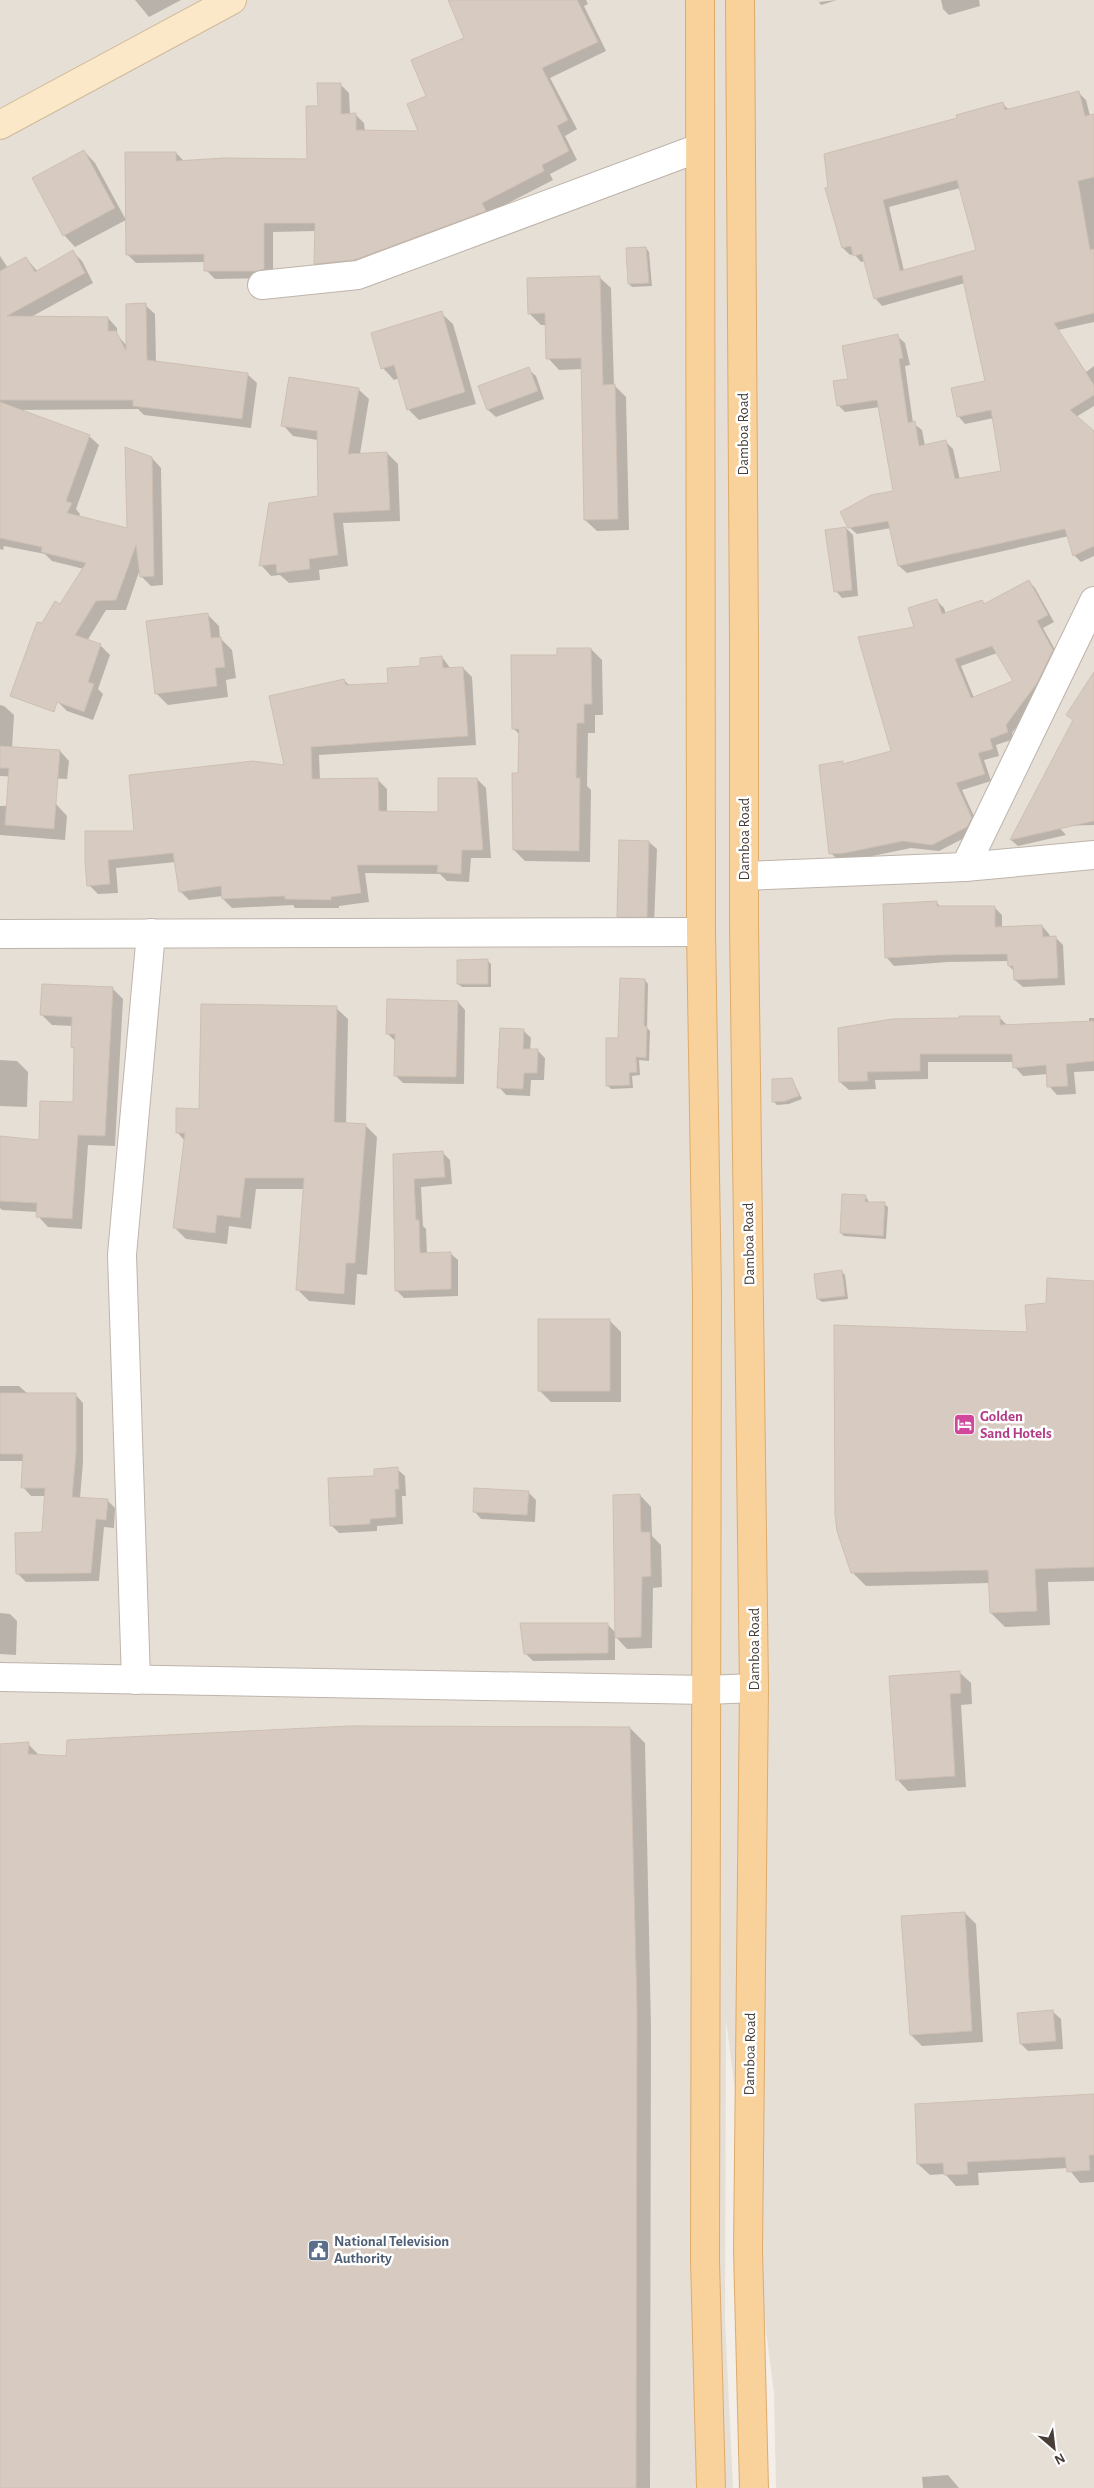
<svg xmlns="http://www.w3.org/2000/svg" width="1094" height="2488" viewBox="0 0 1094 2488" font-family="'Alegreya Sans',sans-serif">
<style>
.residential{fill:#e6dfd6}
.shadow{fill:#0003;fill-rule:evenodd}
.building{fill:#d7cbc1;stroke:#cebfb1;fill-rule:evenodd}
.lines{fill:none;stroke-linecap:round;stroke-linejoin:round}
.street-casing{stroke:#beb4ab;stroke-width:30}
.secondary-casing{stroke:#d0ba99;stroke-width:30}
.primary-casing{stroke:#ddab6c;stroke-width:30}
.street{stroke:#fff;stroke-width:28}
.secondary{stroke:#fbe8c9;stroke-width:28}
.primary{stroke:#f8d19b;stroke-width:28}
.labels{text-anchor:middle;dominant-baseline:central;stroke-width:5;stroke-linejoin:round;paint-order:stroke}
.street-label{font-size:15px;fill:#463e37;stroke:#fff}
.hotel-label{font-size:15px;font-weight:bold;fill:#b23c85;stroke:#fff;text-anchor:start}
.service-label{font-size:15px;font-weight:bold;fill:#4e5e75;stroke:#fff;text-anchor:start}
</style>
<rect width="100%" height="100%" fill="#f3eee8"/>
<polygon class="residential" points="0,0 1094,0 1094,2488 776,2488 774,2393 726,2020 725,2320 733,2488 0,2488"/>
<g class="shadow">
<polygon points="135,0 181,0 149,17"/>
<polygon points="449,0 586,0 588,4 584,6 606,51 550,78 577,129 565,136 577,160 550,174 553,180 491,212 364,268 324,272 315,263 316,231 273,232 273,278 215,279 206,270 206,262 136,263 127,254 176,153 185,162 309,160 319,107 340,84 349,93 350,115 355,114 364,123 365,132 420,132 488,96"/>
<polygon points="817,0 819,2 837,0 821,5 818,1"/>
<polygon points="941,0 979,0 980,6 949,15 943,9"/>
<path d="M1079,93L1086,100L1090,116L1094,117V322L1058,330L1086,372L1094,366V406L1076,417L1094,433V556L1081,562L1074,555L1069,536L907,573L899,566L891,528L857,534L849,527L895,492L880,407L845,412L838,405L849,380L897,336L905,343L910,365L905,366L913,423L922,430L925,446L946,442L953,449L960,480L1002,472L994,418L965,424L958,416L986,382L965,283L882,306L875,298L865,261L861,262L854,254L850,255L843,248L827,189L958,119L1002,103L1009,110ZM960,188L977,251L904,271L889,207Z"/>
<polygon points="84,151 95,163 126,220 75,247 64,235"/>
<polygon points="646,248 649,252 652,286 632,287 629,284"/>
<polygon points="73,252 82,261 93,283 31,317 108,318 117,328 117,335 128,347 145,305 155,314 156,362 247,374 257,383 251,428 144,415 138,409 17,410 89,436 99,445 76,509 80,514 79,517 128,529 152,458 161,468 163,585 151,586 141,576 140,569 126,610 106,610 87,641 100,645 110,655 98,689 103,694 93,720 67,711 57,701 42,625 60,606 84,569 52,561 45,554 4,546 3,550 0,549 0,256 8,268 26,258 38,272"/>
<polygon points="599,277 611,288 614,385 626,397 629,530 597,531 585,520 583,369 559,370 548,358 547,325 541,325 529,313"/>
<polygon points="441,313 453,324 476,404 419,420 408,409 399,378 394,380 383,368"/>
<polygon points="528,369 536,376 544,399 496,417 488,410"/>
<polygon points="358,389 369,399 360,454 387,453 398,464 400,521 343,523 348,566 319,570 320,580 289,583 280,575 271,576 261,565 319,497 318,440 293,436 283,425"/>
<polygon points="846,528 853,535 858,596 842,598 836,591"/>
<path d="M1029,581L1035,588L1054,622L1043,628L1059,657L1044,690L1012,733L1014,739L996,745L999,756L984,760L991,781L962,790L978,825L974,833L939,851L911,848L853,860H838L831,853L842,763L845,765L893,752L916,628L937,601L944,608L946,614L982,601L985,604ZM997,653L1015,682L974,698L961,666Z"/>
<polygon points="207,614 219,626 220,638 232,650 236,678 226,680 228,697 168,705 157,694 147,622"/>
<polygon points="591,649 602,660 603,715 595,715 595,733 588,733 587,786 591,790 590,862 525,861 514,850 520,735 513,728 558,656"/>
<polygon points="442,657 451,669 463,668 472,677 476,745 319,755 320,780 378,780 387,789 387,812 439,813 477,779 486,788 491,858 471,858 469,882 447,881 440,874 365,873 369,902 339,906 339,908 295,908 293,905 232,908 223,899 223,896 189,900 180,891 176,862 116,868 118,893 98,894 89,885 86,862 136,833 286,767 344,680 350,686 389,684"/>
<polygon points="1094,674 1094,825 1058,826 1066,835 1018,846 1011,840 1074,720"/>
<polygon points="0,705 4,706 14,715 12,748 60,751 69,761 67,779 0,776"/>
<polygon points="56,804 67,816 65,840 0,835 0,806"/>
<polygon points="649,842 657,849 654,924 626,924 618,916"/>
<polygon points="937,903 941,907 995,908 1002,915 1002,928 1042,926 1049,934 1050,937 1055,937 1063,945 1065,985 1023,987 1015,980 1014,971 1009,966 1009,961 948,962 894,966 887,958 884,905"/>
<polygon points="487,960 491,964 491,987 462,987 458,984"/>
<polygon points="645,980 648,984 647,1028 650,1031 649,1061 639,1060 640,1075 632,1076 633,1088 611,1089 607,1085"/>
<polygon points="113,989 123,999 115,1146 88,1145 82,1229 48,1227 38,1216 38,1212 2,1210 0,1208 0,1138 40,1141 74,1104 75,1050 72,1047 73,1026 52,1025 42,1015"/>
<polygon points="458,1002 465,1010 464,1084 403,1083 395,1075 395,1041 387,1033"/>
<polygon points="336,1008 348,1019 346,1124 366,1126 377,1137 367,1275 357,1274 355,1305 309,1301 297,1289 305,1189 256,1189 251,1229 229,1226 227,1244 186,1239 174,1227 185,1141 177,1132 200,1110"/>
<polygon points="999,1017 1008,1026 1089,1023 1089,1018 1094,1018 1094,1071 1074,1072 1076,1094 1057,1095 1049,1086 1048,1074 1023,1076 1015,1067 1014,1062 928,1062 928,1079 875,1080 876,1089 849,1090 840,1082"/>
<polygon points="524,1031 531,1038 530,1050 537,1050 545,1058 544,1080 531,1080 530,1096 506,1095 499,1087"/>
<polygon points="0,1060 17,1061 28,1072 27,1107 0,1106"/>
<polygon points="792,1079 802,1099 789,1104 777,1105 774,1102"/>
<polygon points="442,1152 450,1160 452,1184 421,1187 423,1226 426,1229 427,1254 450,1253 458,1260 458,1296 404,1298 396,1290 394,1155"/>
<polygon points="865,1196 868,1200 868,1204 884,1204 888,1207 886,1239 844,1236 841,1233"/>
<polygon points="842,1272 845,1275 848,1299 822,1302 818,1299 815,1275"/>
<polygon points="1094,1282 1094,1581 1048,1582 1050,1625 1005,1627 991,1613 990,1583 866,1586 852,1572 1028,1334 1047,1304"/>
<polygon points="610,1321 621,1332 621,1402 551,1402 539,1390"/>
<polygon points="0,1386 19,1386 28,1394 75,1394 83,1403 83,1462 80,1498 107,1500 115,1508 114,1528 104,1527 99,1581 26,1582 17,1573 43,1534 46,1496 31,1496 23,1487 24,1461 0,1461"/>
<polygon points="397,1469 405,1476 406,1496 402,1496 403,1524 377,1526 377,1531 339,1533 331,1525 376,1477"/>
<polygon points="529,1493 536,1500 535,1522 481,1519 474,1511"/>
<polygon points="640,1495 651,1507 652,1536 661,1545 662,1587 653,1588 652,1648 627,1649 615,1636 615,1660 533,1661 525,1653 607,1624 616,1633"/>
<polygon points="0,1613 10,1614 17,1621 16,1655 0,1654"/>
<polygon points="959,1672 971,1683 972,1704 961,1705 966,1787 908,1791 897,1779"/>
<polygon points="630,1728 645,1743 651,2027 650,2488 0,2488 0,1745 28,1744 40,1756 67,1757"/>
<polygon points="965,1913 976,1924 983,2042 922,2046 911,2035"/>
<polygon points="1053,2012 1061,2019 1063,2049 1028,2051 1021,2044"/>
<polygon points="1094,2095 1094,2182 1080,2183 1068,2168 978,2173 979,2185 956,2186 945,2174 930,2175 918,2164"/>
<polygon points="948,2475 959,2488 923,2488 922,2477"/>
</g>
<g class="building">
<polygon points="448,0 577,0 598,42 542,68 568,120 557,126 569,151 542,165 544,171 482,203 486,211 354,260 314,264 315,223 264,223 264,269 257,271 204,271 204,254 126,255 125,152 176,152 176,161 224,158 307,159 306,106 318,106 317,83 341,83 341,114 356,113 356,130 418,131 407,104 426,96 411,60 464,38"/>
<path d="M1079,91L1085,116L1094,114V177L1078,181L1090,250L1094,249V313L1054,323L1094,385V395L1070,410L1094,431V546L1073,556L1065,529L898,566L888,521L848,528L840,512L871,495L893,491L877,400L837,406L833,381L848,379L842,346L898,334L903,358L899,359L908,423L915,421L919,446L946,440L955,479L1001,471L991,410L957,417L951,388L985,381L962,275L874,299L862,254L853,256L851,246L842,248L825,188L828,187L824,154L957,118L956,115L1003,102L1005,110ZM957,180L976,250L900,271L883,200Z"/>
<polygon points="84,150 115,208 63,236 32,178"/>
<polygon points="646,247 649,283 628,284 626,248"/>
<polygon points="73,250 85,273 7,316 108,317 108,331 116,331 126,351 126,304 146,303 147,360 248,373 242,419 133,406 133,400 0,400 0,271 26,257 35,272"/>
<polygon points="600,276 603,385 615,384 618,519 584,520 581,358 546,359 545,313 528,314 527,278"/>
<polygon points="442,311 465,392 407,410 394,365 381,369 371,333"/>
<polygon points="529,367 538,391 487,410 478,386"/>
<polygon points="289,377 359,388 348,454 387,452 390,510 333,513 338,555 309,559 310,569 277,573 276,564 259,566 269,503 318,496 317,431 281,426"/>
<polygon points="0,402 90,435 66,501 72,503 67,513 127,528 125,447 152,457 154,576 140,577 136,545 116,600 96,601 75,635 101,644 88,682 94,684 84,712 57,702 54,712 10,696 37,622 42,623 55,601 60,604 86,563 41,552 42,547 0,538"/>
<polygon points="846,527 852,590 834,592 825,530"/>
<path d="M1029,580L1048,615L1037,621L1053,650L1037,683L1006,725L1008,732L990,739L993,749L978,753L985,774L956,783L972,818L967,827L932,845L903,841L845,853L829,854L819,765L843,761V764L891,751L858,637L914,627L908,608L937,599L942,614L982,600L984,604ZM992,646L1013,681L971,698L955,659Z"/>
<polygon points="208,613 211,638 221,637 225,667 215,668 217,686 155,694 146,621"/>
<polygon points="557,648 591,648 592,704 584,704 584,723 577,723 576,778 580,778 579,851 513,850 512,773 518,773 519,729 512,729 511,655 557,655"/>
<polygon points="442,656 443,668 463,667 468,736 311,747 312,779 378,778 379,811 438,812 438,778 477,778 483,850 462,850 461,874 437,872 438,865 357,865 361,893 331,897 331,900 285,899 285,896 222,899 221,886 179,892 173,853 108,860 110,884 87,886 85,862 85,831 134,831 129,775 253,761 284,765 269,696 344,679 346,685 388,683 387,668 420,666 420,658"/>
<polygon points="1094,672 1094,821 1010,840 1073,720 1066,715"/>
<polygon points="0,746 60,750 54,829 5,825 9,768 0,768"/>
<polygon points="619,840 649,841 647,917 617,917"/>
<polygon points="937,901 937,906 995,906 995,927 1042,925 1043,937 1056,936 1058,978 1014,980 1013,966 1008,966 1007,954 939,955 885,958 883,904"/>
<polygon points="488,959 488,984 457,984 457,960"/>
<polygon points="620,978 645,979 644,1026 647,1026 646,1058 636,1057 637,1072 629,1073 630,1085 606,1086 606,1038 618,1038"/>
<polygon points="42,984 113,987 105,1136 78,1135 72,1219 36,1217 37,1203 0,1201 0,1136 39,1140 40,1101 73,1102 74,1048 71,1047 72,1017 40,1015"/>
<polygon points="387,999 458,1001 456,1077 394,1076 395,1034 386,1034"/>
<polygon points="201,1004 337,1006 334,1122 366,1124 355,1263 346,1263 344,1294 296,1290 304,1178 245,1178 240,1218 217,1215 215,1233 173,1228 185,1133 176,1133 176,1108 199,1109"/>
<polygon points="959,1016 1000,1016 1000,1025 1094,1021 1094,1061 1066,1064 1068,1086 1047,1087 1046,1065 1013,1068 1012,1054 920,1054 920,1071 867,1072 868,1081 839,1082 838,1028 892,1019 959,1018"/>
<polygon points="500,1028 524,1029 523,1049 538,1049 537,1073 524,1073 523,1089 497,1088"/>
<polygon points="792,1078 799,1096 785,1101 772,1102 772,1079"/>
<polygon points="443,1151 445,1177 414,1179 416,1220 419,1220 420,1253 451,1252 451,1289 395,1291 393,1154"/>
<polygon points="842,1194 866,1195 865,1202 885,1202 883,1236 840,1233"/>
<polygon points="842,1270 845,1296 817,1299 814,1274"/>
<polygon points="1047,1278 1094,1281 1094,1567 1035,1569 1037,1611 990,1613 988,1570 851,1573 837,1531 835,1515 834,1325 1027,1332 1025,1305 1046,1303"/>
<rect x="538" y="1319" width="72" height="72"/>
<polygon points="0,1393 76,1393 76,1453 72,1497 108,1499 106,1520 96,1519 91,1573 16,1574 15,1533 42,1532 45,1488 21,1488 23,1454 0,1454"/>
<polygon points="398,1467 399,1489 395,1489 396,1517 370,1519 370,1524 330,1526 328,1478 374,1476 374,1469"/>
<polygon points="474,1488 529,1491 527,1515 473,1512"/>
<polygon points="640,1494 641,1532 650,1532 651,1576 642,1577 641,1637 615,1638 613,1495"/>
<polygon points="520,1623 608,1623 608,1653 524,1654"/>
<polygon points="960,1671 961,1693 950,1694 955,1776 896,1780 889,1676"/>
<polygon points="349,1726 630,1727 637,2011 636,2488 0,2488 0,1744 29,1742 28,1754 66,1756 67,1740"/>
<polygon points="965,1912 972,2031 910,2035 901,1916"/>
<polygon points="1053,2010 1056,2041 1020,2044 1017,2013"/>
<polygon points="1094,2094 1094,2155 1089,2155 1090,2170 1067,2172 1065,2157 967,2162 968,2174 944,2175 943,2163 917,2164 915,2104"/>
</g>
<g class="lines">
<defs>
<g id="street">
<polyline points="262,285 358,275 699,148"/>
<polyline points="965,867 1094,601"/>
<polyline points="744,876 965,867 1094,855"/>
<polyline points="0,934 701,932"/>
<polyline points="0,1677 707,1690 754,1688"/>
<polyline points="136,1680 122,1255 151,933"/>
</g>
<polyline id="secondary" points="0,125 232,0"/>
<g id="primary">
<polyline points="700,0 701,932 707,1294 705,2260 711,2488"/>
<polyline points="740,0 744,643 744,924 754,1688 748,2250 754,2488"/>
</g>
</defs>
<use href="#street" class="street-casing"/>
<use href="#secondary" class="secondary-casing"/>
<use href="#primary" class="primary-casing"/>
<use href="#street" class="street"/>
<use href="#secondary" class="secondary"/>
<use href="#primary" class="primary"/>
</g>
<defs>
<symbol id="hotel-square" viewBox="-11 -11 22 22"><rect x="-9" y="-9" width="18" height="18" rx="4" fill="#d1479c" stroke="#fff"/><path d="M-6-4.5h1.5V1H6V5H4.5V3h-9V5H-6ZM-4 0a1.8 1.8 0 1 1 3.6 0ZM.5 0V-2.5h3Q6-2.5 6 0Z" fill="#fff"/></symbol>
<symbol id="civic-square" viewBox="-11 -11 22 22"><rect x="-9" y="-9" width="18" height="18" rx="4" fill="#5c6f8a" stroke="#fff"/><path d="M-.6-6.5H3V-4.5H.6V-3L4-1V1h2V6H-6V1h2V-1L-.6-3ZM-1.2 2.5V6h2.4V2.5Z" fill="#fff"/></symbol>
</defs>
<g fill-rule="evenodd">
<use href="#hotel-square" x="952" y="1412" width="25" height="25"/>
<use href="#civic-square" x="306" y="2238" width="25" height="25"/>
</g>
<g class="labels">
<g class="street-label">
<text transform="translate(743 434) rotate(-90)">Damboa Road</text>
<text transform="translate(744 839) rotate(-90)">Damboa Road</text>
<text transform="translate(749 1244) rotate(-91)">Damboa Road</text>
<text transform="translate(754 1649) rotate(-90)">Damboa Road</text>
<text transform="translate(750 2054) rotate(-89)">Damboa Road</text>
</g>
<g class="hotel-label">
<text x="980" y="1416">Golden<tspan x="980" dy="17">Sand Hotels</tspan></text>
</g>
<g class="service-label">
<text x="334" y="2241">National Television<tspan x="334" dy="17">Authority</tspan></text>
</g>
</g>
<g transform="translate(1054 2448) rotate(152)" stroke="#ffffff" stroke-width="4" paint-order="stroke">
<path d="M0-4L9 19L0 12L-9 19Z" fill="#463e37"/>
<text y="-8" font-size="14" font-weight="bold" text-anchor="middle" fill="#463e37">N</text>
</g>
</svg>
